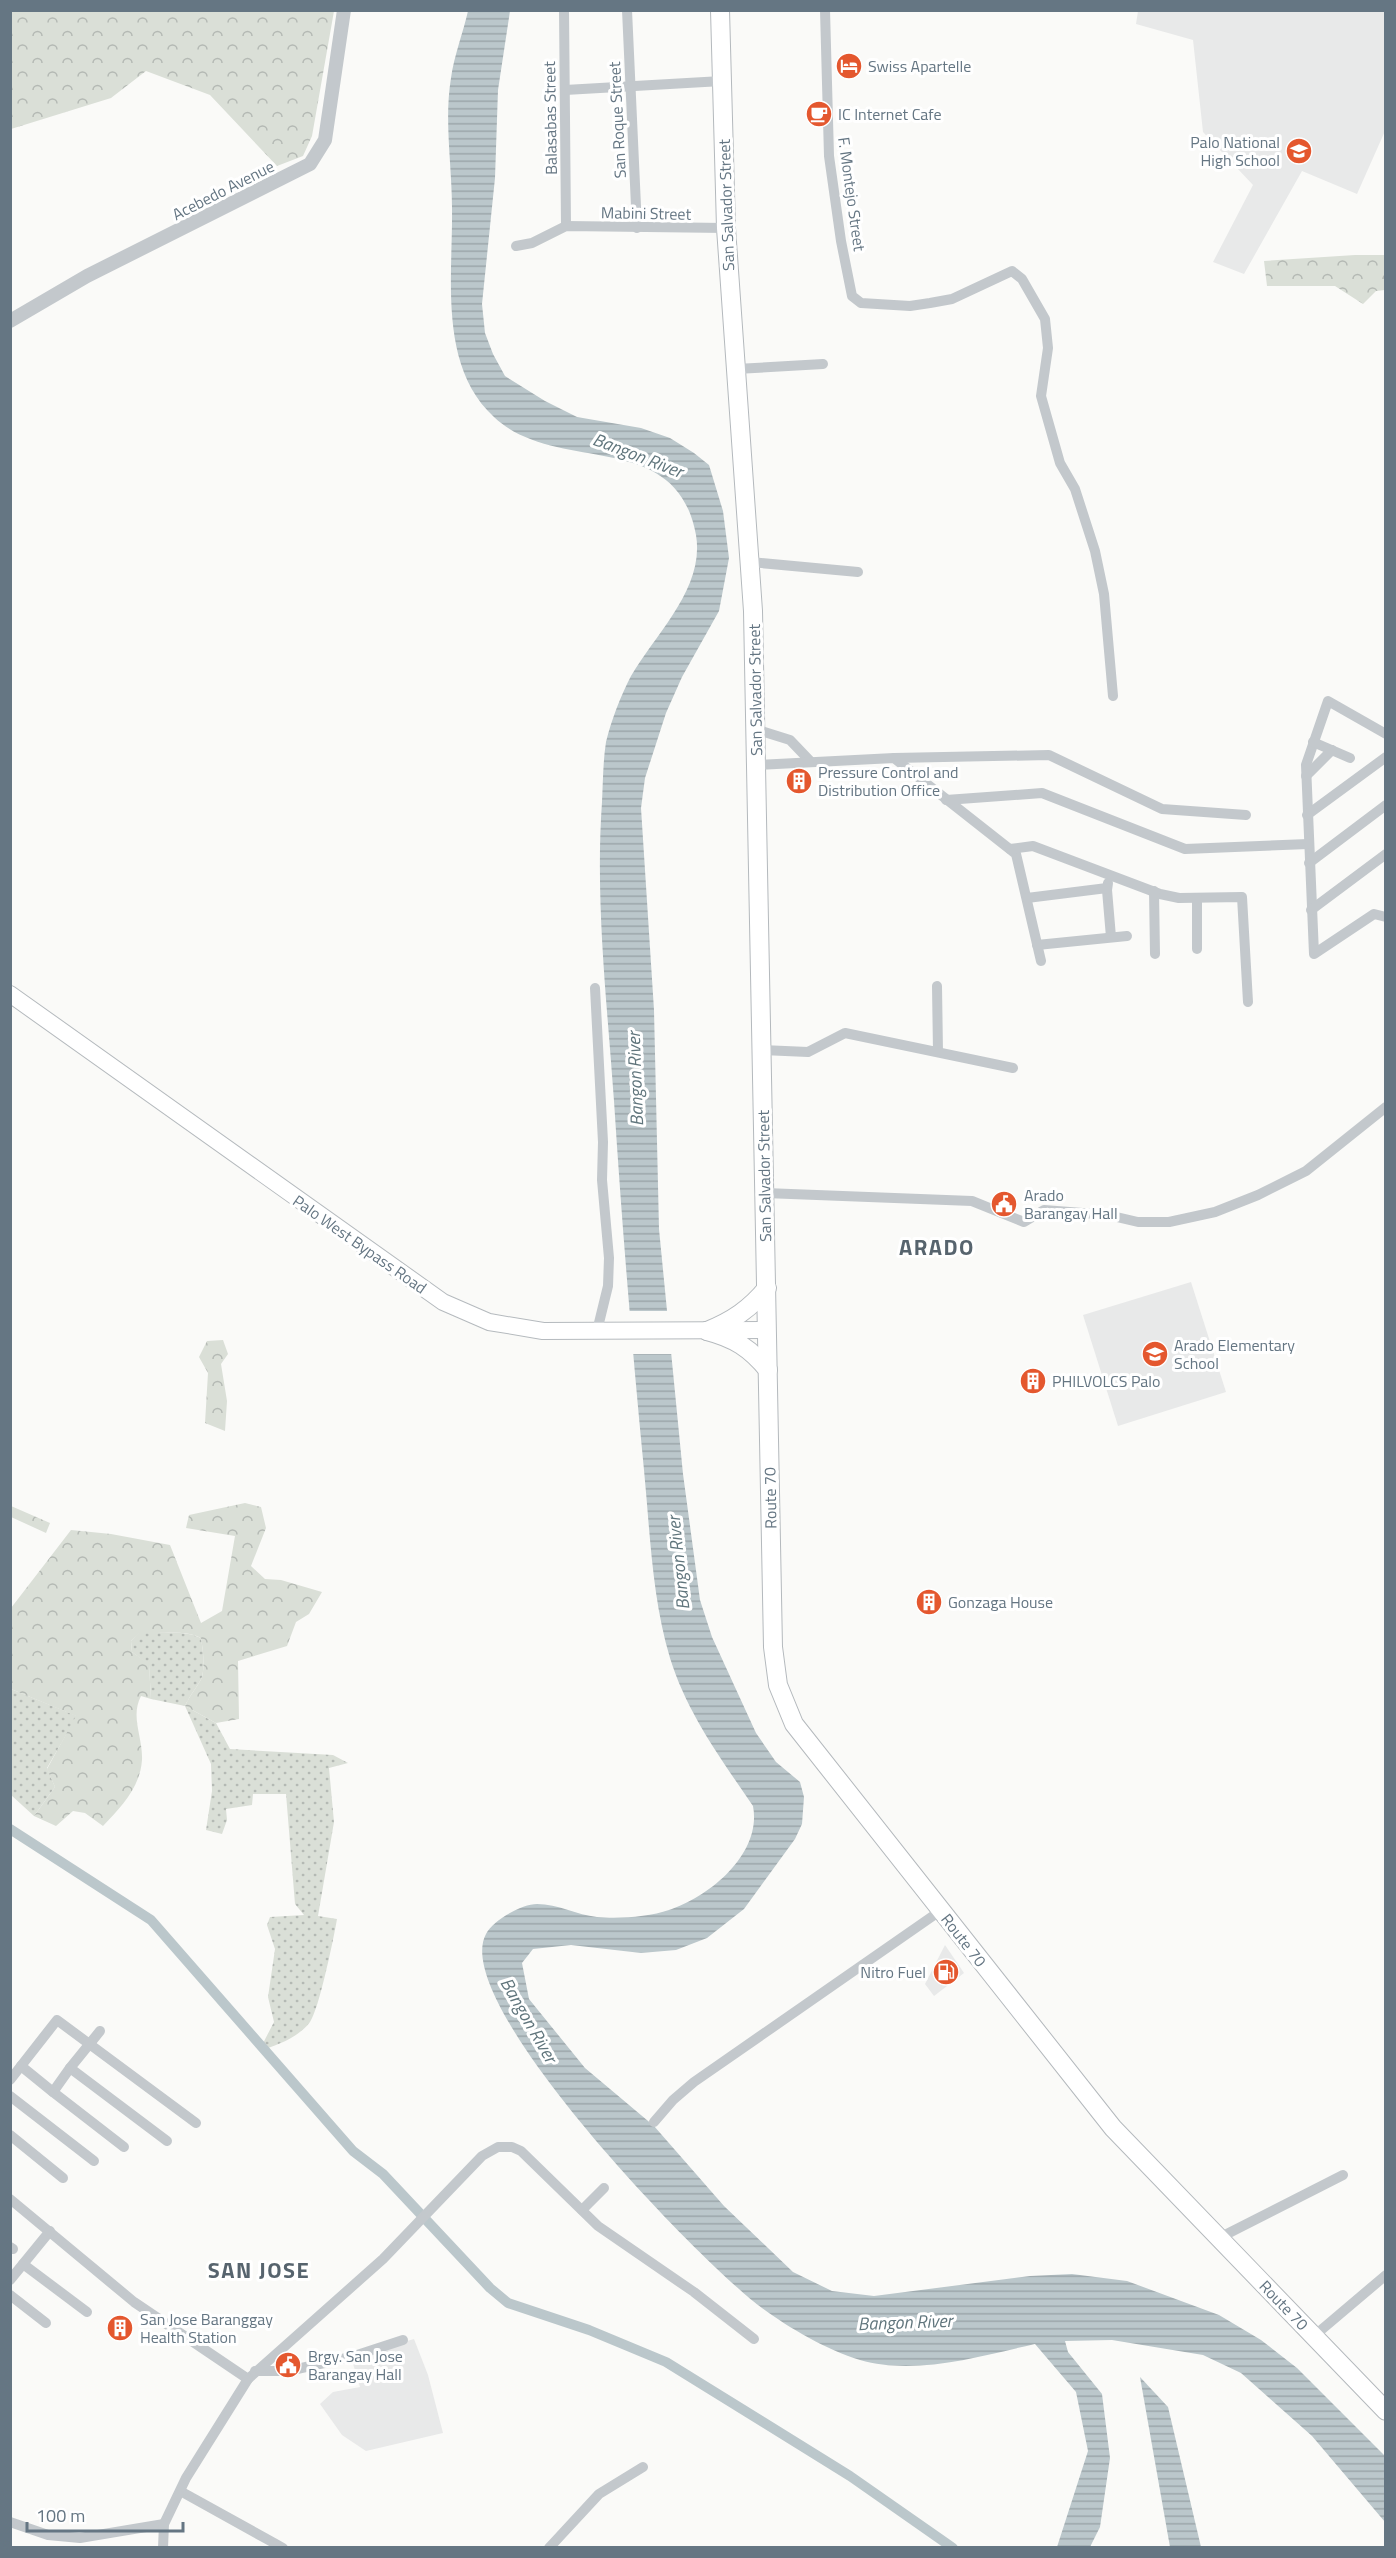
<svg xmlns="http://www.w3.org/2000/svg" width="1396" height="2558" viewBox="0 0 1396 2558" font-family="'Titillium Web',sans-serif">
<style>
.built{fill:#e8e9e9}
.grass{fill:url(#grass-dots)}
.forest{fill:url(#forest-crowns)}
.water{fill:url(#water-rules)}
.pier{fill:#fafaf8}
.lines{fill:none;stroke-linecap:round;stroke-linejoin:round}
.canal{stroke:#bbc7cb;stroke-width:10}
.primary-casing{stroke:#b5babe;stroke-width:18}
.trunk-casing{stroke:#b4b9bd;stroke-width:20}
.minor{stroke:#c3c8cc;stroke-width:10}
.tertiary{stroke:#c3c8cc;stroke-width:14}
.primary{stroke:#fff;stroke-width:16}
.trunk{stroke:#fff;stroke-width:18}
.labels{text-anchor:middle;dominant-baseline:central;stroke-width:6;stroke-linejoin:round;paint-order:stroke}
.poi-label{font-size:16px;fill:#657683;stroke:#fff;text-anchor:start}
.street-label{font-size:16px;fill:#657683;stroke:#fff}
.water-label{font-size:18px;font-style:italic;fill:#60757c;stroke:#fff}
.district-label{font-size:22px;font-weight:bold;letter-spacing:1.5px;fill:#57646e;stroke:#fff}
</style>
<defs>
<pattern id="grass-dots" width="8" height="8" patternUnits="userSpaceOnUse" patternTransform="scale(1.5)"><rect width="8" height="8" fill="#dadfd7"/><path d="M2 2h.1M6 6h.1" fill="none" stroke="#b4b9b4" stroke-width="1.8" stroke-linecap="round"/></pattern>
<pattern id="forest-crowns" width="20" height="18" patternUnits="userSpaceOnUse" patternTransform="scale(1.5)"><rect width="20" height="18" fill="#dadfd7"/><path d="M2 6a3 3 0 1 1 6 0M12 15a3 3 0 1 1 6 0" fill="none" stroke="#b4b9b4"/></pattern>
<pattern id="water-rules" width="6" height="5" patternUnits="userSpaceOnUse" patternTransform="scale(1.5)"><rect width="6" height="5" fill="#bbc7cb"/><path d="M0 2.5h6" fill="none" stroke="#9ca6aa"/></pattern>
</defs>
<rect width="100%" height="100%" fill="#fafaf8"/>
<g class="built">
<polygon points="1138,11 1385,11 1385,131 1357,194 1302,171 1244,274 1213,262 1253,185 1203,132 1193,40 1136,24"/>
<polygon points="1191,1282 1226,1392 1118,1426 1083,1315"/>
<polygon points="945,1945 964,1973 934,1996 925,1984"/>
<polygon points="414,2339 428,2375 443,2433 366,2451 342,2435 320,2404 333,2392 360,2387 351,2357"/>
</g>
<g class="grass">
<path d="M142,1630C162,1635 182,1629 201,1638C203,1650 205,1665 202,1677C199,1685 189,1696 185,1706L216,1723L230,1749L333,1755L348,1763L329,1768L334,1822L318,1916L337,1919C334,1937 319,2010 310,2022C298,2038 277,2045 259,2051L274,2022L268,1997L275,1949L267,1925L270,1917L304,1915L295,1904L286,1794H253L252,1805L226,1809L227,1820L222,1834L206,1830L212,1791L211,1764L185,1706L151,1699L149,1665L132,1652L131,1641Z"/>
<polygon points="11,1689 77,1716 47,1768 55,1787 34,1816 11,1795"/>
</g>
<g class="forest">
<polygon points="11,10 334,11 312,136 303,156 277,166 210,95 146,71 111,98 11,129"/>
<polygon points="1355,255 1385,255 1385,290 1376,291 1363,304 1335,286 1267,286 1264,261"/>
<polygon points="223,1340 228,1354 221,1364 227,1401 225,1431 205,1423 208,1373 199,1357 207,1341"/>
<path d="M245,1503L261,1507L266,1528L251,1566L265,1579L281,1580L322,1592L309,1614L296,1622L287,1646L238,1661L239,1719L216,1723L185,1706C189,1696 199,1685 202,1677C205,1665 203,1650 201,1638C182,1629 162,1635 142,1631L131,1641L132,1652L149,1664L151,1699L141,1696C130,1717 143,1737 142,1760C140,1788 121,1807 103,1826L85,1813L73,1811L56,1826L34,1816L55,1787L47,1769L76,1716L11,1689V1608L71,1530L111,1534L170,1545L201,1623L222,1611L235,1536L186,1528L189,1515Z"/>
<polygon points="11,1506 50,1523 46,1533 11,1517"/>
</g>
<g class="water">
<path d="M468,11H510L498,90L495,178L482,304L485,333L493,354L505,376L545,401L577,417L641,428L670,438L694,453L709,465L723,511L729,558L719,611L682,677L666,713L645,778L641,808L654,1010L659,1229L683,1474L700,1600L712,1637L756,1733L776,1762L800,1782L804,1797L802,1824L795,1839L744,1909L707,1938L676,1950L641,1953L571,1945L533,1949L522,1963L529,1999L585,2068L654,2126L724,2206L793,2272L832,2291L874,2296L1030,2276L1072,2274L1127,2281L1219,2315L1261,2340L1297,2368L1385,2456V2522L1312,2436L1241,2373L1203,2355L1112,2340L1065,2341L1068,2352L1102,2394L1110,2458L1100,2527L1090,2547H1057L1088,2451L1076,2392L1035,2344C981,2356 915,2376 860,2360C827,2350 789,2328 762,2308C704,2266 448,2003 486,1934C493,1920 522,1904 537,1904C558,1904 577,1915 597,1917C618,1919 649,1917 669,1910C711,1896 762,1853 753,1806C721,1759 687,1713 670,1658C652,1598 650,1532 644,1470C632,1347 622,1225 614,1101C607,1002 595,901 602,802C603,782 603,761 606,742C611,721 621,695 631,676C656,633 705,588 696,535C676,426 557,476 494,417C438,366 453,276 452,208C452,166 444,120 451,78C454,56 463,33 468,11Z"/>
<polygon points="1140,2377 1168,2407 1201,2547 1170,2547"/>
</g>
<polygon class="pier" points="625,1311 670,1311 674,1354 630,1354"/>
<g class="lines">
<polyline class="canal" points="10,1829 151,1920 353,2151 383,2174 490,2288 508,2303 589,2330 666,2362 850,2476 953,2548"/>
<defs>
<polyline id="primary" points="10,994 443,1302 489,1322 543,1331 767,1330"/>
<g id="trunk">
<polyline points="720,10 726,228 753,611 773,1647 778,1685 794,1724 1113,2128 1386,2411"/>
<path d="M707,1331C732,1321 750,1309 767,1288"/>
<path d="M707,1331C734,1338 750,1348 768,1370"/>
</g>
</defs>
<use href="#primary" class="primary-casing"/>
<use href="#trunk" class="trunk-casing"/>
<g class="minor">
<polyline points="564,10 566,226"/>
<polyline points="627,10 637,228"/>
<polyline points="825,10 829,156 841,241 852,296 861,303 910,306 930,303 952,299 1012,271 1022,279 1045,319 1048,348 1041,396 1060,463 1075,489 1095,551 1104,594 1113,696"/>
<polyline points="565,90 722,81"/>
<polyline points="516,246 532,243 566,226 726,228"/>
<polyline points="736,369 823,364"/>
<polyline points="750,562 858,572"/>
<polyline points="755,729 790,740 811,762"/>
<polyline points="1386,734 1328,701 1306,765 1314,954 1374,914 1386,917"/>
<polyline points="1313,742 1350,758"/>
<polyline points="894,758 1049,755 1162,809 1246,815"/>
<polyline points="756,765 894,758 1016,854 1041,961"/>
<polyline points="1306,776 1332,750"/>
<polyline points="946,800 1042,793 1185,849 1308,844"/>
<polyline points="1307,815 1386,757"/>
<polyline points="1010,849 1033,846 1160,894 1179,898 1242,897 1248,1002"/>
<polyline points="1309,863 1386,805"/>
<polyline points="1108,883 1107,890 1111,937"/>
<polyline points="1154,891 1155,954"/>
<polyline points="1027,898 1107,888"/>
<polyline points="1197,898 1197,949"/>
<polyline points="1311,910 1386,854"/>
<polyline points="1037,945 1127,936"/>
<polyline points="937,986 938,1052"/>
<polyline points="595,988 603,1142 602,1180 609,1258 608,1286 597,1331"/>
<polyline points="762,1050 808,1052 845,1033 1013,1068"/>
<polyline points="765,1193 972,1201 1024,1222 1044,1210 1108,1215 1138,1222 1169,1222 1215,1212 1258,1195 1306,1171 1386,1107"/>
<polyline points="21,2066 53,2092 70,2068 167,2141"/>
<polyline points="70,2068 100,2031"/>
<polyline points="10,2080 57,2020 196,2123"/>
<polyline points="53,2092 124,2147"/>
<polyline points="10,2096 94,2161"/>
<polyline points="654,2122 673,2100 694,2082 940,1911"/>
<polyline points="10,2135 63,2178"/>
<polyline points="10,2199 134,2302 248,2379 383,2259 482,2156 498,2147 512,2147 521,2151 598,2226 694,2292 754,2339"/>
<polyline points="582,2210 604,2188"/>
<polyline points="1219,2238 1343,2175"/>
<polyline points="10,2247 13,2249"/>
<polyline points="23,2264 87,2312"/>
<polyline points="10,2280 50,2231"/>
<polyline points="10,2295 46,2323"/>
<polyline points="1314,2336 1386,2275"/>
<polyline points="297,2369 351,2357 403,2340"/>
<polyline points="255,2371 284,2371"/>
<polyline points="182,2492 283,2548"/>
<polyline points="10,2522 48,2535 80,2538 164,2524"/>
<polyline points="163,2548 164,2524 186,2478 248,2379"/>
<polyline points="549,2548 599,2494 643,2467"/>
</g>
<polyline class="tertiary" points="10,321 87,276 310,164 325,140 344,10"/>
<use href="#primary" class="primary"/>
<use href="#trunk" class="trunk"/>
</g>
<defs>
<symbol id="hotel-disc" viewBox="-11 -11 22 22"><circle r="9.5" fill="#e4572e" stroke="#fff"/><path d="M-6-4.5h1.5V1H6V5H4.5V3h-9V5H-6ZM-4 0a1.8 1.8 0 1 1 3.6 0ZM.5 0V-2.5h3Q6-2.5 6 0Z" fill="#fff"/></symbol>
<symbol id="cafe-disc" viewBox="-11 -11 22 22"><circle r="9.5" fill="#e4572e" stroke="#fff"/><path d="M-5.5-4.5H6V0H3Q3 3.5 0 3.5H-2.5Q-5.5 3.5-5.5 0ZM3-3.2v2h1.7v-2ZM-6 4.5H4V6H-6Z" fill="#fff"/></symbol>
<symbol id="school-disc" viewBox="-11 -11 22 22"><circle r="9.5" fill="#e4572e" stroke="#fff"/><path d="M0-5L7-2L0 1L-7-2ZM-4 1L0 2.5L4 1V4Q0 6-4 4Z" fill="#fff"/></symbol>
<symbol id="building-disc" viewBox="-11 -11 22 22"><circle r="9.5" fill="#e4572e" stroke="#fff"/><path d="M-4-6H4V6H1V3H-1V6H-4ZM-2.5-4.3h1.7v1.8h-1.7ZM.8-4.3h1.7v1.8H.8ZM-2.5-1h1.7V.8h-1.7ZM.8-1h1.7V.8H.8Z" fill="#fff"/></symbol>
<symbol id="civic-disc" viewBox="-11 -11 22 22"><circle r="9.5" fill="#e4572e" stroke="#fff"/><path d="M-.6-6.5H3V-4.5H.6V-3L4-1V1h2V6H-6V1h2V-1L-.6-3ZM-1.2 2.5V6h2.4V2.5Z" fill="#fff"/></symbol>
<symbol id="fuel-disc" viewBox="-11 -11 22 22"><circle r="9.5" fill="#e4572e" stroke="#fff"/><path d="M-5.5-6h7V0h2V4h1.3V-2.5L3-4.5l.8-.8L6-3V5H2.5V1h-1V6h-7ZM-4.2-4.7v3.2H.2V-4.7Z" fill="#fff"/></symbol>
</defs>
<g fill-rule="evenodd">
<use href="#hotel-disc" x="834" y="51" width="30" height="30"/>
<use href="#cafe-disc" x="804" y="99" width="30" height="30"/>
<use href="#school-disc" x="1284" y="136" width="30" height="30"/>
<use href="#building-disc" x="784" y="766" width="30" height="30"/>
<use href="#civic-disc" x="989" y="1189" width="30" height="30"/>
<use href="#school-disc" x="1140" y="1339" width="30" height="30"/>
<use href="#building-disc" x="1018" y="1366" width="30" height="30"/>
<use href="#building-disc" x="914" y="1587" width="30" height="30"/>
<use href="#fuel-disc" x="931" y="1957" width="30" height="30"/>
<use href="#building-disc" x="105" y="2313" width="30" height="30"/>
<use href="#civic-disc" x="273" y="2350" width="30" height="30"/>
</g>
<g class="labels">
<g class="poi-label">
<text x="868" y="66">Swiss Apartelle</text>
<text x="838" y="114">IC Internet Cafe</text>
<text x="1280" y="142" text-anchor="end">Palo National<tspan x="1280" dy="18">High School</tspan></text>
<text x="818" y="772">Pressure Control and<tspan x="818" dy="18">Distribution Office</tspan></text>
<text x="1024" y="1195">Arado<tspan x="1024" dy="18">Barangay Hall</tspan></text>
<text x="1174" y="1345">Arado Elementary<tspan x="1174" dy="18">School</tspan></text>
<text x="1052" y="1381">PHILVOLCS Palo</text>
<text x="948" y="1602">Gonzaga House</text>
<text x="926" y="1972" text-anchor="end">Nitro Fuel</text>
<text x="140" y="2319">San Jose Baranggay<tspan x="140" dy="18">Health Station</tspan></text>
<text x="308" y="2356">Brgy. San Jose<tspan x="308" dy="18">Barangay Hall</tspan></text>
</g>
<g class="street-label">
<text transform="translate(550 118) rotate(-91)">Balasabas Street</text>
<text transform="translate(617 120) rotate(-93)">San Roque Street</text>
<text transform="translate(223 190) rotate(-27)">Acebedo Avenue</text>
<text transform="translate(852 194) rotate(82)">F. Montejo Street</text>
<text transform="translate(726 205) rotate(-92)">San Salvador Street</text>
<text transform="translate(646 213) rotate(1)">Mabini Street</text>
<text transform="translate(755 690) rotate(-91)">San Salvador Street</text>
<text transform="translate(764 1176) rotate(-91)">San Salvador Street</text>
<text transform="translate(360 1244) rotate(35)">Palo West Bypass Road</text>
<text transform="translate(770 1498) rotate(-91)">Route 70</text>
<text transform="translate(964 1940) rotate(52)">Route 70</text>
<text transform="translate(1284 2305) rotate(46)">Route 70</text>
</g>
<g class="water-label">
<text transform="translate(638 455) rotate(21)">Bangon River</text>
<text transform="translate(635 1079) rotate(-92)">Bangon River</text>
<text transform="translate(678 1563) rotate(-96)">Bangon River</text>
<text transform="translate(529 2020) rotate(60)">Bangon River</text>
<text transform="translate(905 2322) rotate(-2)">Bangon River</text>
</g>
<g class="district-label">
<text x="937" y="1247">ARADO</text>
<text x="259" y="2270">SAN JOSE</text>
</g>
</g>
<rect width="1396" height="2558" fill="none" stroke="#657683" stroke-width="24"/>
<path d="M27 2522v9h156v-9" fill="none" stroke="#657683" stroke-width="3"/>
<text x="36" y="2522" font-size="18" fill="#657683" stroke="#ffffff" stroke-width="4.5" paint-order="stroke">100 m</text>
</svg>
